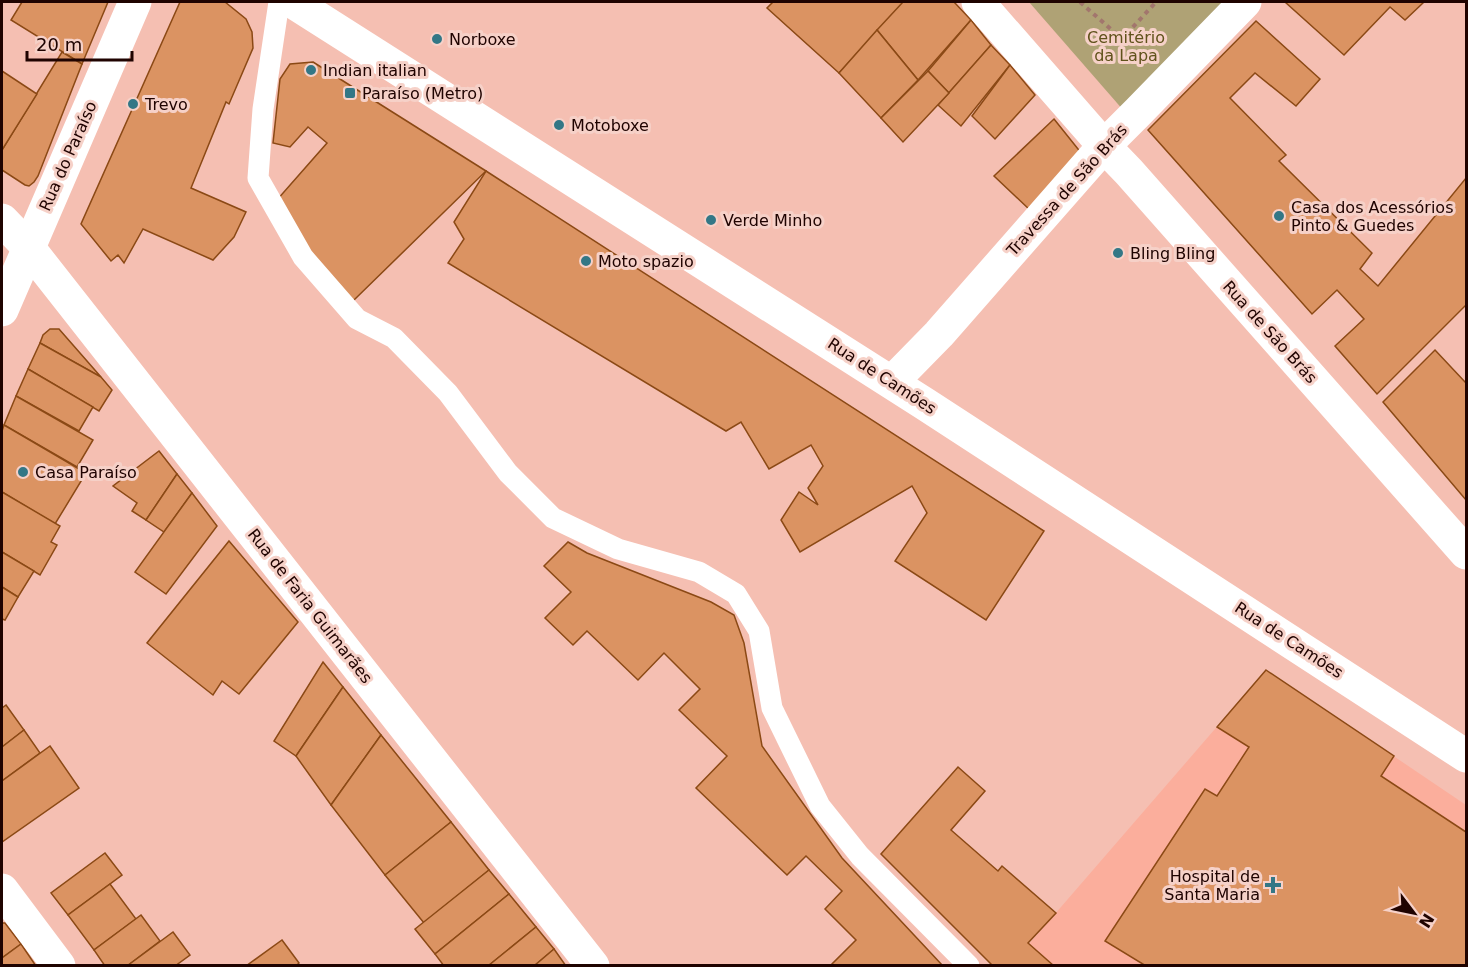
<svg xmlns="http://www.w3.org/2000/svg" width="1468" height="967" viewBox="0 0 1468 967" font-family="'DejaVu Sans',sans-serif">
<style>
.built{fill:#fbae9c}
.green{fill:#afa275}
.building{fill:#db9362;stroke:#8b4915;stroke-width:1.5}
.lines{fill:none;stroke-linecap:round;stroke-linejoin:round}
.path{stroke:#a2766d;stroke-width:4;stroke-dasharray:4.5 4.5;stroke-linecap:butt}
.service{stroke:#fff;stroke-width:21}
.minor{stroke:#fff;stroke-width:33}
.secondary{stroke:#fff;stroke-width:33}
.poi-dot{fill:#337786;stroke:#f6d1c8;stroke-width:2}
.labels{text-anchor:middle;dominant-baseline:central;stroke-width:6;stroke-linejoin:round;paint-order:stroke}
.park-label{font-size:16px;fill:#60521b;stroke:#f6d1c8}
.poi-label{font-size:16px;fill:#1f0300;stroke:#f6d1c8;text-anchor:start}
.street-label{font-size:16px;fill:#1f0300;stroke:#f6d1c8}
</style>
<rect width="100%" height="100%" fill="#f5bfb2"/>
<polygon class="built" points="1266,670 1466,805 1466,965 1010,966"/>
<polygon class="green" points="1029,2 1227,2 1124,111"/>
<g class="building">
<polygon points="22,2 108,2 82,64 11,20"/>
<polygon points="180,2 225,2 246,19 252,32 253,48 229,104 226,102 191,188 246,212 234,237 213,260 143,229 124,263 118,255 111,261 81,224"/>
<polygon points="773,2 904,2 839,73 767,8"/>
<polygon points="903,2 954,2 971,20 918,80 877,30"/>
<polygon points="1285,2 1424,2 1405,20 1390,7 1344,55"/>
<polygon points="971,20 991,45 949,93 928,71"/>
<polygon points="1256,21 1320,79 1296,106 1255,73 1230,98 1286,155 1279,161 1372,253 1360,269 1378,286 1466,178 1466,305 1377,394 1335,346 1364,319 1337,290 1312,314 1148,130"/>
<polygon points="877,30 918,80 881,118 839,73"/>
<polygon points="991,45 1010,65 961,126 938,105"/>
<polygon points="62,52 82,64 38,176 34,182 29,186 25,185 2,170 2,150"/>
<polygon points="313,62 486,171 353,301 310,255 276,201 327,143 308,127 290,147 273,143 280,79 290,64"/>
<polygon points="1010,65 1035,95 995,139 972,116"/>
<polygon points="2,71 37,94 2,150"/>
<polygon points="928,71 949,93 903,142 881,118"/>
<polygon points="1054,119 1082,154 1031,211 994,176"/>
<polygon points="486,171 1044,531 986,620 895,561 927,513 912,486 800,552 781,520 799,492 818,505 808,488 823,466 811,445 769,469 741,422 726,431 448,263 464,239 454,222"/>
<polygon points="50,329 59,329 101,377 40,343 43,335"/>
<polygon points="40,343 101,377 112,390 99,411 28,369"/>
<polygon points="1435,350 1466,383 1466,500 1383,402"/>
<polygon points="28,369 93,407 79,431 16,396"/>
<polygon points="16,396 93,440 77,467 4,425"/>
<polygon points="4,425 86,473 55,524 2,492 2,431"/>
<polygon points="159,451 177,474 146,520 132,511 137,503 113,486"/>
<polygon points="177,474 192,493 164,532 146,520"/>
<polygon points="2,492 60,526 51,542 57,545 40,575 2,552"/>
<polygon points="192,493 217,526 166,594 135,572"/>
<polygon points="229,541 298,622 239,694 222,681 213,695 147,643"/>
<polygon points="568,542 587,553 711,602 734,615 744,643 762,746 842,858 943,966 833,966 832,964 856,940 825,909 842,891 806,856 787,875 696,788 727,756 679,710 700,689 664,653 638,680 587,631 573,645 545,618 571,592 544,566"/>
<polygon points="2,552 34,571 18,597 2,587"/>
<polygon points="2,587 18,597 5,620 2,619"/>
<polygon points="323,662 343,687 296,756 274,741"/>
<polygon points="1266,670 1394,756 1381,776 1466,832 1466,966 1146,966 1105,941 1205,789 1217,796 1249,747 1217,727"/>
<polygon points="343,687 381,735 331,805 296,756"/>
<polygon points="6,705 24,730 2,747 2,708"/>
<polygon points="24,730 40,753 2,781 2,747"/>
<polygon points="381,735 451,822 385,875 331,805"/>
<polygon points="50,746 79,788 2,842 2,781"/>
<polygon points="958,767 985,791 951,830 998,871 1002,866 1056,913 1028,943 1054,966 993,966 881,854"/>
<polygon points="451,822 489,870 424,923 385,875"/>
<polygon points="105,853 122,875 68,915 51,893"/>
<polygon points="489,870 509,894 435,954 415,929"/>
<polygon points="110,884 136,919 94,950 68,915"/>
<polygon points="509,894 536,927 488,966 444,966 435,954"/>
<polygon points="141,915 160,941 127,966 105,966 94,950"/>
<polygon points="2,923 5,923 21,944 2,958"/>
<polygon points="536,927 554,949 534,966 488,966"/>
<polygon points="173,932 190,955 175,966 127,966"/>
<polygon points="282,940 299,963 296,966 246,966"/>
<polygon points="21,944 36,966 2,966 2,958"/>
<polygon points="554,949 566,966 534,966"/>
</g>
<g class="lines">
<polyline class="path" points="1080,2 1122,39 1156,2"/>
<polyline class="service" points="279,2 263,109 258,178 303,257 357,319 394,338 448,393 508,473 553,518 618,549 699,572 736,594 759,631 772,708 820,806 860,856 969,966"/>
<g class="minor">
<polyline points="978,2 1104,146 1129,172 1466,553"/>
<polyline points="2,310 135,2"/>
<polyline points="892,382 939,334 1104,146 1138,112 1245,2"/>
<polyline points="2,890 59,966"/>
</g>
<g class="secondary">
<polyline points="293,2 925,404 1466,756"/>
<polyline points="2,220 28,247 593,966"/>
</g>
</g>
<g class="poi-dot">
<circle cx="437" cy="39" r="6"/>
<circle cx="311" cy="70" r="6"/>
<rect x="344" y="87" width="12" height="12" rx="3"/>
<circle cx="133" cy="104" r="6"/>
<circle cx="559" cy="125" r="6"/>
<circle cx="1279" cy="216" r="6"/>
<circle cx="711" cy="220" r="6"/>
<circle cx="1118" cy="253" r="6"/>
<circle cx="586" cy="261" r="6"/>
<circle cx="23" cy="472" r="6"/>
<path d="M1270 876h6v6h6v6h-6v6h-6v-6h-6v-6h6z"/>
</g>
<g class="labels">
<g class="park-label">
<text x="1126" y="37">Cemitério<tspan x="1126" dy="18">da Lapa</tspan></text>
</g>
<g class="poi-label">
<text x="449" y="39">Norboxe</text>
<text x="323" y="70">Indian italian</text>
<text x="362" y="93">Paraíso (Metro)</text>
<text x="145" y="104">Trevo</text>
<text x="571" y="125">Motoboxe</text>
<text x="1291" y="207">Casa dos Acessórios<tspan x="1291" dy="18">Pinto &amp; Guedes</tspan></text>
<text x="723" y="220">Verde Minho</text>
<text x="1130" y="253">Bling Bling</text>
<text x="598" y="261">Moto spazio</text>
<text x="35" y="472">Casa Paraíso</text>
<text x="1260" y="876" text-anchor="end">Hospital de<tspan x="1260" dy="18">Santa Maria</tspan></text>
</g>
<g class="street-label">
<text transform="translate(68 156) rotate(-66)">Rua do Paraíso</text>
<text transform="translate(1067 190) rotate(-48)">Travessa de São Brás</text>
<text transform="translate(1270 332) rotate(48)">Rua de São Brás</text>
<text transform="translate(882 376) rotate(33)">Rua de Camões</text>
<text transform="translate(310 606) rotate(52)">Rua de Faria Guimarães</text>
<text transform="translate(1289 640) rotate(33)">Rua de Camões</text>
</g>
</g>
<rect width="1468" height="967" fill="none" stroke="#1f0300" stroke-width="6"/>
<g transform="translate(1414 913) rotate(122)" stroke="#f6d1c8" stroke-width="4.5" paint-order="stroke">
<path d="M0-4.5L10 22L0 15L-10 22Z" fill="#1f0300"/>
<text y="-9" font-size="16" font-weight="bold" text-anchor="middle" fill="#1f0300">N</text>
</g>
<path d="M27 51v9h105v-9" fill="none" stroke="#1f0300" stroke-width="3"/>
<text x="36" y="51" font-size="18" fill="#1f0300" stroke="#f6d1c8" stroke-width="4.5" paint-order="stroke">20 m</text>
</svg>
